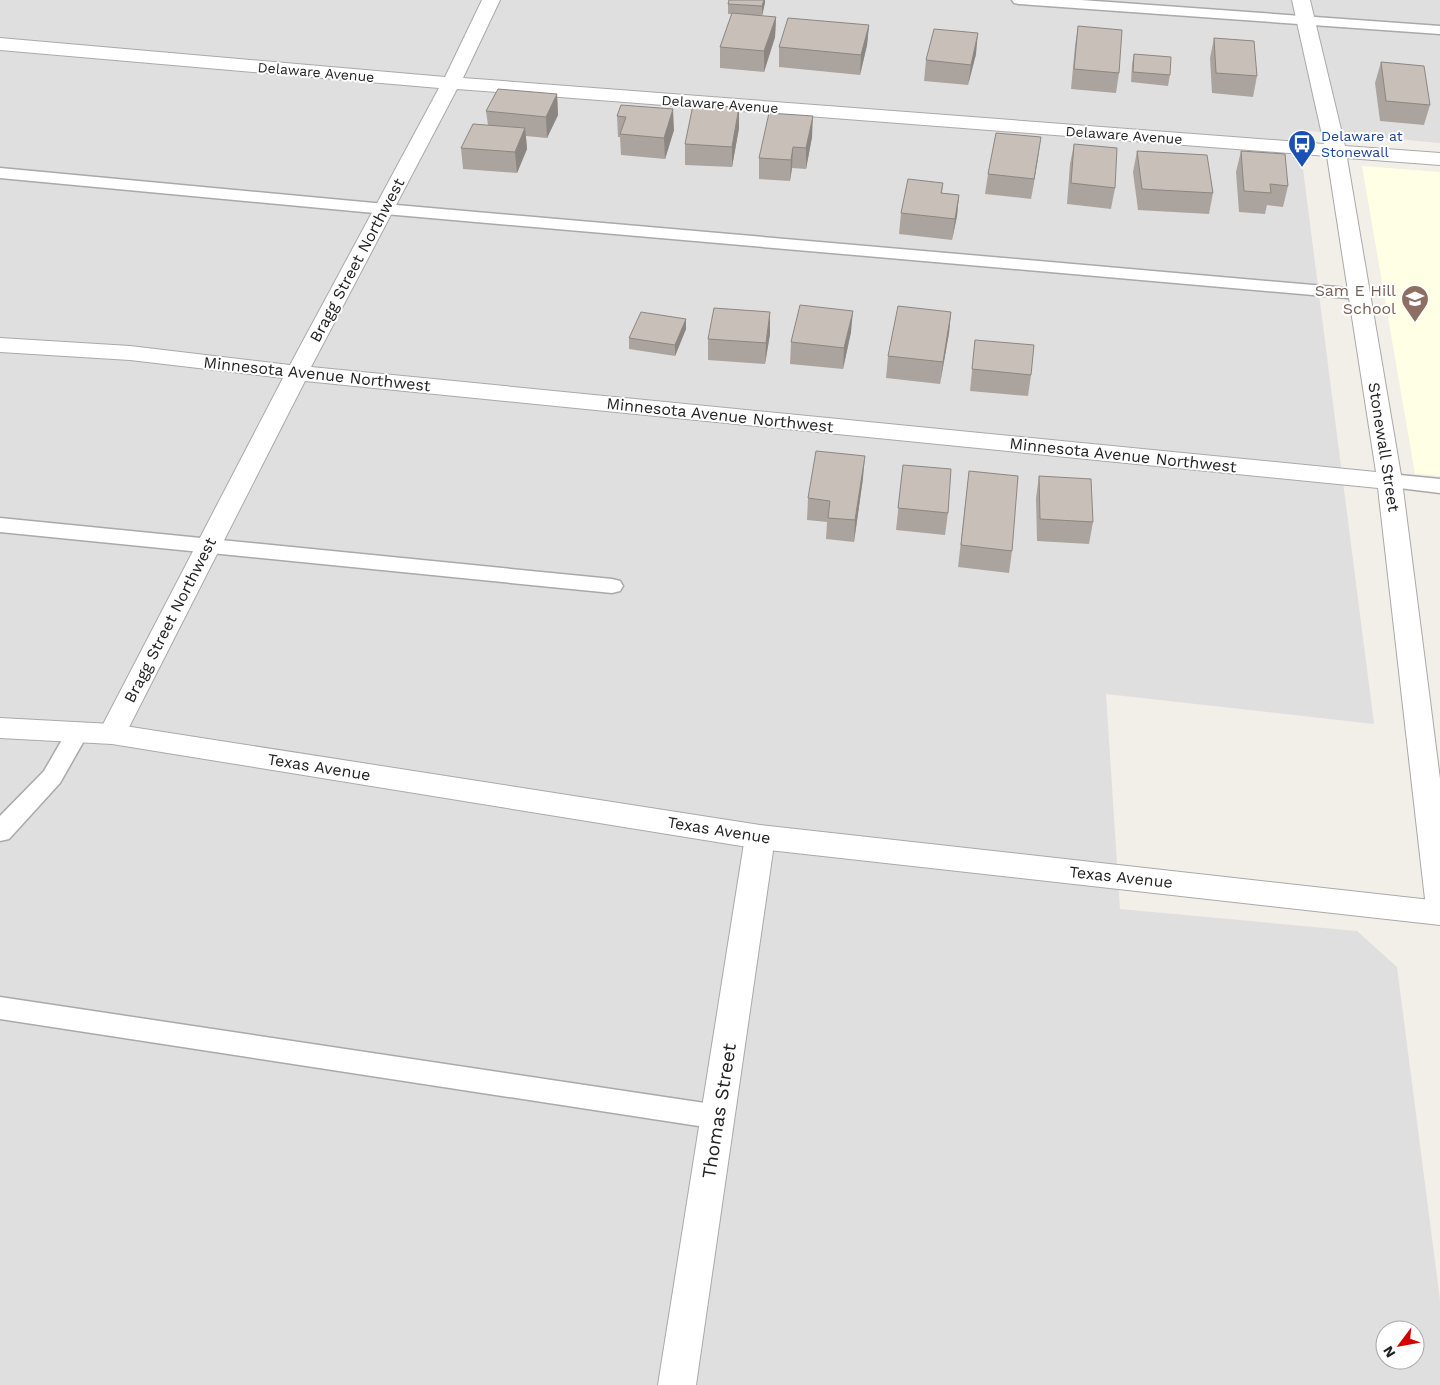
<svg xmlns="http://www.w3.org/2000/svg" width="1440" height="1385" viewBox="0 0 1440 1385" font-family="'Work Sans',sans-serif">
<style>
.residential{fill:#e0dfdf;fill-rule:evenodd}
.education{fill:#ffffe5}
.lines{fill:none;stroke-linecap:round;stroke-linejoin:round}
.service-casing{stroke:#a9a9a9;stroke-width:3}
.minor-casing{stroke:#a9a9a9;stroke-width:2}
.tertiary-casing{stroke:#a9a9a9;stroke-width:2}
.service{fill:#fff;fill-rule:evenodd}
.minor{fill:#fff;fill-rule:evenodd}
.tertiary{fill:#fff;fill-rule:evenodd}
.wall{fill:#aba49e}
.shaded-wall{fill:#8b8681}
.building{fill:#c7bfb8;stroke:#8b8681}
.labels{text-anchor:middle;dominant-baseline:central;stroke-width:4;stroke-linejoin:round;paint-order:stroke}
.far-street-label{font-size:14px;fill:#222;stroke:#fff}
.far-transit-label{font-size:14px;fill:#164399;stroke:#fff;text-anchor:start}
.street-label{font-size:16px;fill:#222;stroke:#fff}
.education-label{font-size:16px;fill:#785e54;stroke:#fff;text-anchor:end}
.near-street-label{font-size:19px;fill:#222;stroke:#fff}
</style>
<rect width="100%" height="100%" fill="#f2efe9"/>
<path class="residential" d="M0,0H1440V143L1298,130L1374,724L1106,694L1120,909L1357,931L1397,967L1440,1300V1385H0ZM1385,1330H1415V1360H1385Z"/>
<polygon class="education" points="1362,166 1440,172 1440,476 1415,474"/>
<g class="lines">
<defs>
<g id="service">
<polygon points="1012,0 1081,0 1440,26 1440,34 1019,4 1014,3"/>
<polygon points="0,168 385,204 1359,289 1365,290 1368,294 1365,298 1359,299 385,214 0,178"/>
<polygon points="1390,474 1440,479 1440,493 1383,486 1380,481 1383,476"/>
<polygon points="0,518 612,579 620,581 623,586 620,591 612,593 0,532"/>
<polygon points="78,723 86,726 89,732 60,783 9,839 0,841 0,816 44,771 70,726"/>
<polygon points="0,997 718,1105 728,1108 732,1117 728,1126 718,1129 0,1019"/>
</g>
<g id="minor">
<path d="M482,0H500L463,78L1324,144L1292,0H1310L1345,146L1440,153V165L1347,158L1402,481L1440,779V911L1429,908L1425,899L1378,488L305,381L122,741L112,744L102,741L98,734L283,378L130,360L0,352V338L130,346L290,365L439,88L0,50V38L445,77ZM457,89L1327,156L1376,472L311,367Z"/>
<polygon points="760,825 770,829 775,837 696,1385 658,1385 745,837 750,829"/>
</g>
<polygon id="tertiary" points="0,718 112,724 760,825 1440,901 1440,925 760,849 112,744 0,738"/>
</defs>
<use href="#service" class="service-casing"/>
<use href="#minor" class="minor-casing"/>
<use href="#tertiary" class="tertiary-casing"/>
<use href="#service" class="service"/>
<use href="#minor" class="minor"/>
<use href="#tertiary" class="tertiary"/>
</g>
<g class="wall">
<polygon points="729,0 765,0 762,16 776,17 775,37 764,72 720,68 720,47 732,14 728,14 728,4"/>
<polygon points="869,25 867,45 860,75 779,67 779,47"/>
<polygon points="1078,26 1119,73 1116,93 1071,89 1075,46"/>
<polygon points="1214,38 1257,76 1253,97 1212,93 1210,58"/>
<polygon points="976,54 968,85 924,81 926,60"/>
<polygon points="1134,54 1170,75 1168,86 1131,82 1132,64"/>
<polygon points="1381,62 1430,105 1424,125 1380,121 1375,83"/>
<polygon points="557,94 558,115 547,138 526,136 527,149 517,173 463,169 461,148 488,125 486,111"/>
<polygon points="621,105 674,130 665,159 621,155 620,137 618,137 617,116"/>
<polygon points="739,128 732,167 685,165 685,144"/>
<polygon points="812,137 806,169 792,168 790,181 759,179 759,158"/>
<polygon points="1074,144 1115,188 1111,209 1067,204 1070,164"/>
<polygon points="1137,151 1213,193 1209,214 1138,210 1133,172"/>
<polygon points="1241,151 1288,186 1283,207 1267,205 1265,214 1239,212 1236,172"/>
<polygon points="1038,158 1031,199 985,194 988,174"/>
<polygon points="943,183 942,193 959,195 957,216 952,240 899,234 901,213"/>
<polygon points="770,312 770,334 765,364 708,360 708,339"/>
<polygon points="951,312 949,333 940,384 886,378 888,356"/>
<polygon points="686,319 686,329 675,356 629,349 629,338"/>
<polygon points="851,332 843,369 790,364 791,342"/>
<polygon points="975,340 1031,375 1028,396 970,391"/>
<polygon points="903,465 948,513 945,535 896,530"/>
<polygon points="969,471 1012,551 1009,573 958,567"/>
<polygon points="1039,476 1093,522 1089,544 1037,541 1036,498"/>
<polygon points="863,478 854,542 826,539 827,522 807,520 808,498"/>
</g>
<g class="shaded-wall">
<polygon points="764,0 765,0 765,3 762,16 762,6"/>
<polygon points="776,17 775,37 764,72 764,51"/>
<polygon points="869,25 867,45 860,75 861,55"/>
<polygon points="978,33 976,54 968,85 971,65"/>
<polygon points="557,94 558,115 547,138 546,117"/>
<polygon points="739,107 739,128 732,167 732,147"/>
<polygon points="673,109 674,130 665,159 664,138"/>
<polygon points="813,116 812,137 806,169 806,148"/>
<polygon points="525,128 527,149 517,173 515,152"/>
<polygon points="1041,137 1038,158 1031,199 1034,179"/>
<polygon points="793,147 792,168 790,181 791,160"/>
<polygon points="959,195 957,216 952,240 955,219"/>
<polygon points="853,311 851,332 843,369 844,348"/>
<polygon points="770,312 770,334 765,364 766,343"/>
<polygon points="951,312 949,333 940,384 943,362"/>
<polygon points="686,319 686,329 675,356 675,345"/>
<polygon points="865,456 863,478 854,542 855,520"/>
</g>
<g class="building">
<polygon points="729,0 764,0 762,6 728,4"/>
<polygon points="732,13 776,17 764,51 720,47"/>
<polygon points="788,18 869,25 861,55 779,47"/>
<polygon points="1078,26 1122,30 1119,73 1074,69"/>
<polygon points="934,29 978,33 971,65 926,60"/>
<polygon points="1214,38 1254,41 1257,76 1216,73"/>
<polygon points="1134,54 1171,57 1170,75 1133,72"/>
<polygon points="1381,62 1424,66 1430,105 1386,101"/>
<polygon points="498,89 557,94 546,117 486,111"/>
<polygon points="621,105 673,109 664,138 620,134 626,117 617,116"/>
<polygon points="693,105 739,107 732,147 685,144"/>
<polygon points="769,113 813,116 806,148 793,147 791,160 759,158"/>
<polygon points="473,124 525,128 515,152 461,148"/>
<polygon points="996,133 1041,137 1034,179 988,174"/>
<polygon points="1074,144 1117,148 1115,188 1071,183"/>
<polygon points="1137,151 1207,155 1213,193 1142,189"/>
<polygon points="1241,151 1285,154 1288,186 1270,184 1271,193 1244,191"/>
<polygon points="908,179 943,183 941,193 959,195 955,219 901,213"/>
<polygon points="800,305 853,311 844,348 791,342"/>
<polygon points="898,306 951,312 943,362 888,356"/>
<polygon points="714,308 770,312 766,343 708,339"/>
<polygon points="641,312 686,319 675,345 629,338"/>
<polygon points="975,340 1034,345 1031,375 972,369"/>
<polygon points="816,451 865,456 855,520 828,518 830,501 808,498"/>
<polygon points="903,465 951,469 948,513 898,508"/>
<polygon points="969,471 1018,476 1012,551 961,545"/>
<polygon points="1039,476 1091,479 1093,522 1040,519"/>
</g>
<defs>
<symbol id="bus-pin" viewBox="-11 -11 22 30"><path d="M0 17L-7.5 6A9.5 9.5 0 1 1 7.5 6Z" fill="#1a4fb4" stroke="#fff"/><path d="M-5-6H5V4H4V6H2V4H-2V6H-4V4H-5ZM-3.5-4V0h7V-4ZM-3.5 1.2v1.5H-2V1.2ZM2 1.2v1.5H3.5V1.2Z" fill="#fff"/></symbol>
<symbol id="school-pin" viewBox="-11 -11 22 30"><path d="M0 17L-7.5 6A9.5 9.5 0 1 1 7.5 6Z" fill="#8d6e63" stroke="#fff"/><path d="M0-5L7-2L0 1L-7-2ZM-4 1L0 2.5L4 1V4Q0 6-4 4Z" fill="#fff"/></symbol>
</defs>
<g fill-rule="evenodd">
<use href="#bus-pin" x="1286" y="128" width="32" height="43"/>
<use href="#school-pin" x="1399" y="283" width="32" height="43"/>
</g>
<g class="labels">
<g class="far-street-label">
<text transform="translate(316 72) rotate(5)">Delaware Avenue</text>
<text transform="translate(720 104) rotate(4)">Delaware Avenue</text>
<text transform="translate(1124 135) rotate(4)">Delaware Avenue</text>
</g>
<g class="far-transit-label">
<text x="1321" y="136">Delaware at<tspan x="1321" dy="16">Stonewall</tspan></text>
</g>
<g class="street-label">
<text transform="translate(357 260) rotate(-62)">Bragg Street Northwest</text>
<text transform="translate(317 374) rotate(6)">Minnesota Avenue Northwest</text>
<text transform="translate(720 415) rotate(6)">Minnesota Avenue Northwest</text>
<text transform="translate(1384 447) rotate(81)">Stonewall Street</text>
<text transform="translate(1123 455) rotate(6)">Minnesota Avenue Northwest</text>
<text transform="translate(170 620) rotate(-63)">Bragg Street Northwest</text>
<text transform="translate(319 767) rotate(9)">Texas Avenue</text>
<text transform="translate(719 830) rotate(9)">Texas Avenue</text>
<text transform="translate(1121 877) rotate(6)">Texas Avenue</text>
</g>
<g class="education-label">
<text x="1396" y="290">Sam E Hill<tspan x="1396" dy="18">School</tspan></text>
</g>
<g class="near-street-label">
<text transform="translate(719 1111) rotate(-81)">Thomas Street</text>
</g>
</g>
<g transform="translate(1400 1345) rotate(238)"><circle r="24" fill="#ffffff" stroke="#a7a7a7"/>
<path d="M0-4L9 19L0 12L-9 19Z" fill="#d40000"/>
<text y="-8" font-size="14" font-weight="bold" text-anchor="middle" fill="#222222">N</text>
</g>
</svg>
